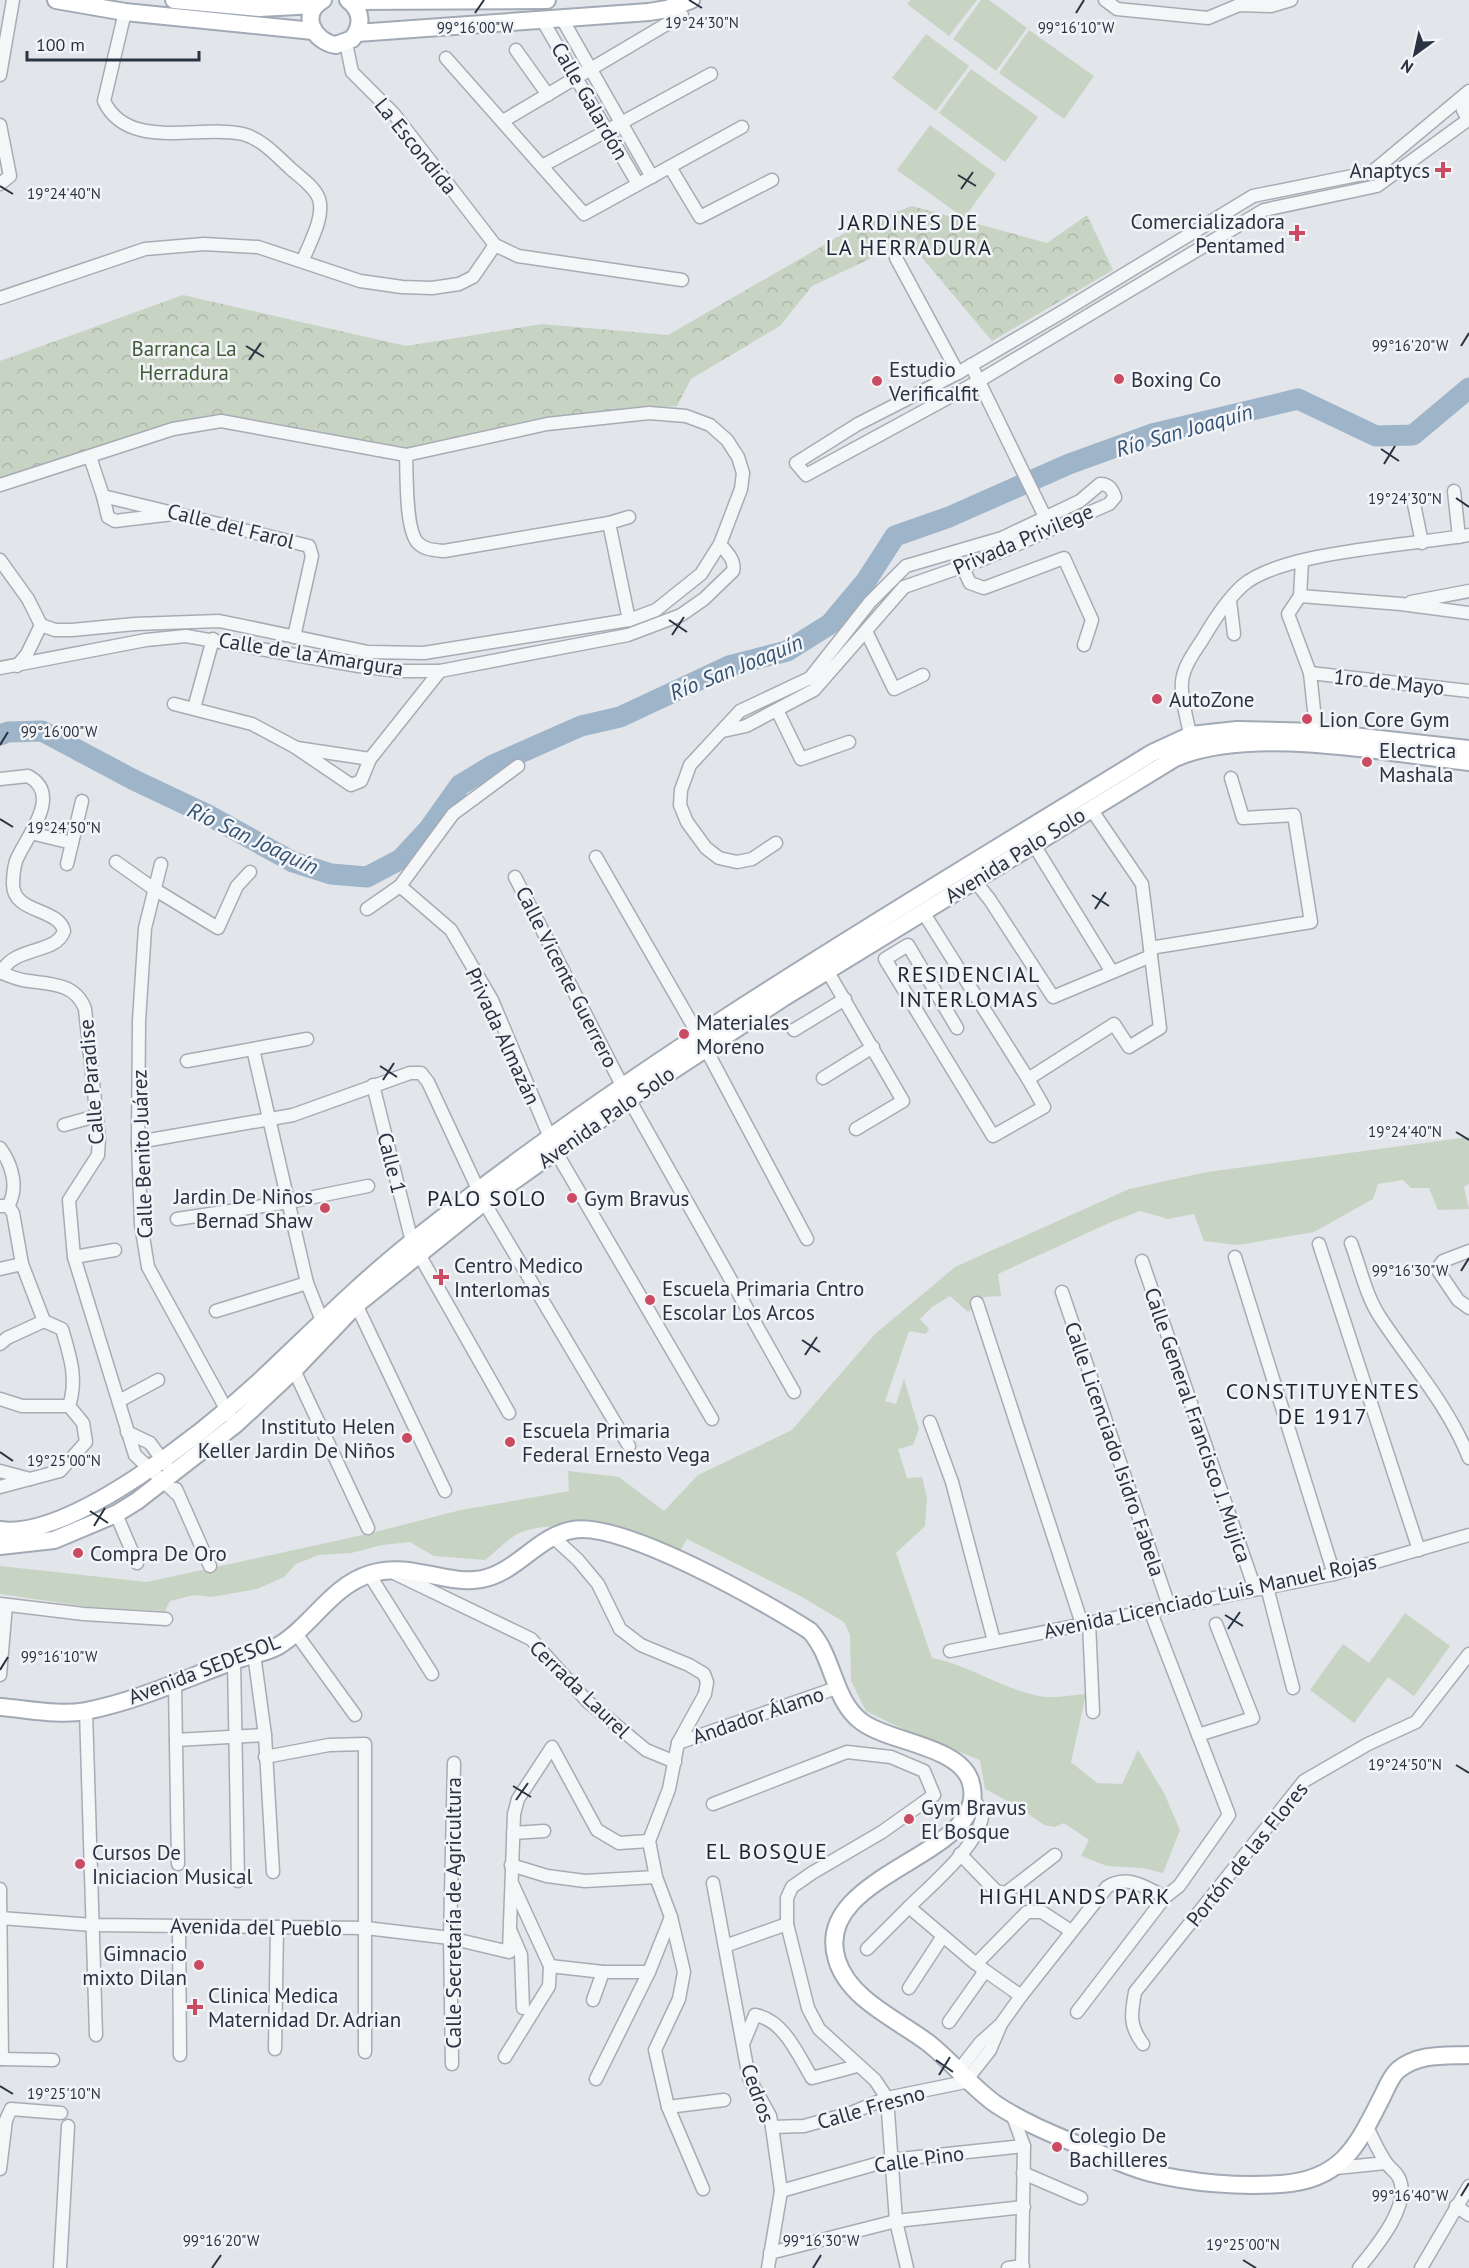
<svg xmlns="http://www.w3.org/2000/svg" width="1469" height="2268" viewBox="0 0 1469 2268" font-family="'PT Sans',sans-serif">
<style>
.green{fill:#c8d4c3}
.forest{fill:url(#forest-crowns)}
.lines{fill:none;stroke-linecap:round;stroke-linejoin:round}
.river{stroke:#9eb4c9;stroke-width:21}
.minor-casing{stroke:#a7acb4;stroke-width:15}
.major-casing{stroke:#a1aab5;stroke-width:20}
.minor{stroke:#f5f6f8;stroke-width:12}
.major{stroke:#fff;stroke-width:16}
.ticks{fill:none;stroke:#2a3342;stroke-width:2}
.poi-dot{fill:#cb4b62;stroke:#f2f4f7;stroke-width:2}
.labels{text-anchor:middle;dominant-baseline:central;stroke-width:5;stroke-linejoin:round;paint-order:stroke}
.street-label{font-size:21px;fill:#2a3342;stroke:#f2f4f7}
.poi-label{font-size:21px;fill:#2a3342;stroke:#f2f4f7;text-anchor:start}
.park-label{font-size:21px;fill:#405d38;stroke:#f2f4f7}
.neighbourhood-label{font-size:22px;letter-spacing:1.5px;fill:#1c2532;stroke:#f2f4f7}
.water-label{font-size:22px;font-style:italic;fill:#355375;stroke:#f2f4f7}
.ticks-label{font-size:15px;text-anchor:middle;fill:#2a3342;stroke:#f2f4f7;stroke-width:5;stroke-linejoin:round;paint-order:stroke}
</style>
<defs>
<pattern id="forest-crowns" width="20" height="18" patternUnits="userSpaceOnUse" patternTransform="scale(1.5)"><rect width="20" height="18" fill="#c8d4c3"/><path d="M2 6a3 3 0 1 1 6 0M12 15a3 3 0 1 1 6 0" fill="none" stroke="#acb6a9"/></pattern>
</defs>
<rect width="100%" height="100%" fill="#e2e5ea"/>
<g class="green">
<polygon points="910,0 977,0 949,36 907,4"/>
<polygon points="981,0 989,0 1027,28 996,71 953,39"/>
<polygon points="1029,30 1094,76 1064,119 999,73"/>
<polygon points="926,34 969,66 936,111 892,78"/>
<polygon points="971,69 1038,117 1005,162 939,113"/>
<polygon points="930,125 996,174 964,218 897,170"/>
<path d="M1469,1137V1184L1464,1187L1469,1209L1438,1210L1429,1188H1411L1403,1180L1378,1184L1373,1199L1314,1232L1238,1245L1204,1241L1194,1214L1168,1219L1140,1211L1109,1223L998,1274L1001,1296L984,1297L968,1312L950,1296L932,1307L920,1319L929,1329L926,1334L909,1331L885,1401L896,1404L904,1379L919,1429L913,1445L898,1449L907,1478L922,1477L927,1498L925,1526L896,1553L932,1658C969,1665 1002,1689 1039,1696C1053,1699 1072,1695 1086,1694L1071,1762L1097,1783L1122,1784L1138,1750L1164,1793L1180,1830L1163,1873L1143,1868L1107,1866L1081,1856L1089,1840L1064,1823L1055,1827L1044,1825L1017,1806L985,1789L980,1760L913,1734L866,1711L851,1681L850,1635L844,1622L802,1597L687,1539L678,1554C634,1542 556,1511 514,1536C504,1543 495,1552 485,1560L434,1556L410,1542L382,1545L351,1553L319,1555L296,1564L284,1577L257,1589L211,1597L194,1595L170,1601L165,1611L89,1607L0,1594V1566L147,1582L367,1534L461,1510L569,1491L568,1471L619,1477L664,1511L698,1475L792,1430L875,1334L955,1267L1129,1189L1207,1172Z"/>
<polygon points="1405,1613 1450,1646 1414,1696 1388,1677 1354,1723 1310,1690 1343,1644 1369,1663"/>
</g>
<polygon class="forest" points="912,206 1047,243 1087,215 1113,270 992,341 908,241 812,286 780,326 691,379 677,406 544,417 408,448 218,415 0,478 0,361 183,295 406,346 542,324 668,335 850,230"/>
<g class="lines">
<polyline class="river" points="0,735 8,732 42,731 134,780 208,815 293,862 331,874 367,877 401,859 428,830 460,785 493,765 581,726 620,717 729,666 787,651 830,624 866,581 895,536 949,517 1069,464 1152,434 1298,399 1376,436 1413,435 1469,388"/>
<defs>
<g id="minor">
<polyline points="1105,0 1117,9 1208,18 1239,5 1271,6 1291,0"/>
<path d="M125,12L104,101C128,152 200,124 243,134C262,139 277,156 291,169C300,177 315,187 319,199C325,217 309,244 303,260"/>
<polyline points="561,17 652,177"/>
<polyline points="541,18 638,184"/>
<polyline points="346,43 352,72 394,114 495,245 518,256 682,280"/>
<polyline points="516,50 548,95"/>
<polyline points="446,58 584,214 742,127"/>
<polyline points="0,75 13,0"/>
<polyline points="1469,91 1372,172 1253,196 1062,312 958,373 858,424 796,463 806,475 977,382 1264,210 1377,186 1469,119"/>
<polyline points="1468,119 1463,110 1469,101"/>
<polyline points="503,121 682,15"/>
<polyline points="0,125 10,176 0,184"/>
<polyline points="542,166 711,74"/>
<polyline points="670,167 700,217 772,180"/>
<polyline points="896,258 958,373"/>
<polyline points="0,298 145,249 204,244 258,247 360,281 402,287 432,288 459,284 473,277 495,245"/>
<polyline points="971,365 1048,523"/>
<path d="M406,455C407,474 405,530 418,543C425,550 434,550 444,551L609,523L629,620"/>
<polyline points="90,457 103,496 309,546 312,556 294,637"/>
<polyline points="0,485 173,429 221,421 406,455 547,424 649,413 686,416 710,425 727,440 738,457 743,473 741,489 720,544 701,574 656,610 629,620 424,653 368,652 219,621 135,624 72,630 55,630 41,625"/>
<polyline points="1454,491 1459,537"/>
<polyline points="103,496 108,517 115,521 173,514"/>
<polyline points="1413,499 1422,543"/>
<polyline points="609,523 629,517"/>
<polyline points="0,560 28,599 41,625"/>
<polyline points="1302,561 1300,596 1288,614 1310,673 1317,738"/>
<polyline points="962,566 970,583 984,588 1064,558 1092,620 1084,645"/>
<polyline points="1300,596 1401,604 1469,613"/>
<polyline points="1230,601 1234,634"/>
<polyline points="1411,602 1469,591"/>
<polyline points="866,631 894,689 923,675"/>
<polyline points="17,666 27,654 41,625"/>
<path d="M0,668L146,640L186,636L359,666L398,671H440L628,635L681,615L704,599L733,571C736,560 726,552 720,544"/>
<polyline points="1310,673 1469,691"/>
<polyline points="174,704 252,724 295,747 351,785 361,781 370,759 440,671"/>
<polyline points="194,708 213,639"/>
<polyline points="777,710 801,759 849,742"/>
<path d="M723,731L746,726L814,690L904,587L984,559L1109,504L1115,497C1112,489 1109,484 1100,484L1080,501L1002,538L906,566L870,602L810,678L740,711L690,765L681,790L680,805L687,822L706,848L719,858L737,862L752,859L776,843"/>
<path d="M1191,741C1189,723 1180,700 1182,682C1183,666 1196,650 1204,637C1214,620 1228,599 1242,586C1281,551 1415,545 1469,535"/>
<polyline points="297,748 370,759"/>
<path d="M0,779L28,776C64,795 25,838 16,861C14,868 13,877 13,884C13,914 58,907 64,931C56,955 14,945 1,973"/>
<polyline points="31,833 72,843"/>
<polyline points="1034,845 1112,972"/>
<polyline points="596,857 699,1036 807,1239"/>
<polyline points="116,862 154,889 218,928 237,886 250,872"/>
<polyline points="67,864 82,801"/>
<polyline points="161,864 145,928 139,1021 138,1142 141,1224 148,1267 230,1416"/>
<polyline points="515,877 629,1099 794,1392"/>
<polyline points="975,881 990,900 1053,997 1151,956"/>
<polyline points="400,886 451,930 492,1000 556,1152 712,1419"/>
<polyline points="367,909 400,886 453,814 518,766"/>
<polyline points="923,912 1028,1079"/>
<polyline points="1150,948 1311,922 1294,815 1243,818 1231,778"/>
<polyline points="824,965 903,1101 856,1129"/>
<path d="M0,972C9,976 19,980 28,981C52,984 76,984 85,1009L99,1138L98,1155L69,1200L74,1257L135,1455L179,1496"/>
<polyline points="957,1028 908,945 885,959 993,1136 1044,1107 1028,1079 1114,1024 1129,1047 1160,1028 1142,884 1091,809"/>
<polyline points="794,1030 845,999"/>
<polyline points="253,1049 307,1283 324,1326"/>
<polyline points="187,1061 307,1039"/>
<polyline points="823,1078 873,1047"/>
<polyline points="373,1085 412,1242 509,1413"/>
<polyline points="64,1125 96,1116"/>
<polyline points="138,1142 293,1115 410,1073 421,1073 428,1082 484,1202 629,1446"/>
<path d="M0,1148C12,1164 19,1188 8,1206"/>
<polyline points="0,1206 8,1206 13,1213 22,1264 44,1321"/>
<polyline points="177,1219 289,1202 368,1186"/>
<path d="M1351,1243C1360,1267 1366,1296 1380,1317C1411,1364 1448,1405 1469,1458"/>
<polyline points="1319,1244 1419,1550"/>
<polyline points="1469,1251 1443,1261 1437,1269 1458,1300 1469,1308"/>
<polyline points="74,1257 115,1250"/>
<polyline points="1235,1257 1334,1574"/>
<polyline points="1142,1261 1255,1589"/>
<polyline points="0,1269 22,1264"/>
<polyline points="1062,1292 1169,1606"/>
<polyline points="354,1300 445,1491"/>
<polyline points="977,1303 1082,1624"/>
<polyline points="216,1311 307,1283"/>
<path d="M44,1321L62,1329C70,1356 78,1379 69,1406"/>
<polyline points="0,1344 7,1338 44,1321"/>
<polyline points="290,1366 294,1370 368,1528"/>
<polyline points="0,1399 22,1406 69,1406 83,1423 86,1442 60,1471 0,1487"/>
<polyline points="119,1401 158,1380"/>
<polyline points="930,1422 952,1482 994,1641"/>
<polyline points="127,1432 150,1443 166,1465"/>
<polyline points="0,1471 30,1479"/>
<polyline points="176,1489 210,1566"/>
<polyline points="116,1514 137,1563"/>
<polyline points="552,1536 578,1560 598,1584 620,1629 641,1645 689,1665 704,1674 707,1682 705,1694 678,1743 669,1789 649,1841 656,1877 671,1917 684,1972 679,1999 655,2050 668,2107 703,2189"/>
<polyline points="394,1573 531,1639 587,1701 646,1750 675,1762"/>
<polyline points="369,1574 432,1674"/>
<polyline points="1267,1587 1293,1688"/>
<polyline points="0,1604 84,1614 166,1619"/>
<polyline points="1089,1622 1093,1712"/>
<polyline points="295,1632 355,1715"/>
<polyline points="950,1651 1334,1574 1469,1535"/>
<polyline points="254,1654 265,1735 273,1872"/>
<polyline points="234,1660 238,1881"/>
<polyline points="0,1675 6,1605"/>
<polyline points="175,1684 178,1864"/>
<polyline points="86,1711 96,2035"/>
<polyline points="1198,1735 1253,1718 1216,1624"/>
<polyline points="176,1740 265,1735"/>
<polyline points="678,1743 839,1687"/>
<polyline points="265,1757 329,1745 365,1744 365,2052"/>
<path d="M971,1797C976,1803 983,1809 982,1817C978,1846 929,1887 909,1907L976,1964L1027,1912H1042L1071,1931"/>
<polyline points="713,1804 847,1752 891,1757 924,1771 934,1795 882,1832 812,1873 792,1887 787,1898 787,1924 808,2008 819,2029 875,2080 887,2098 896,2221 907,2268"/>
<polyline points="513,1833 544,1831"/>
<polyline points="960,1854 996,1891 1006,1893 1055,1855"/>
<polyline points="511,1865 547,1876 585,1881 656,1877"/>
<polyline points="713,1883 749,2078 770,2116 772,2127 781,2191 768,2268"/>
<polyline points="0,1889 2,2059"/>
<polyline points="0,1918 93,1925 366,1928 450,1938 509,1952 514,1814 518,1799 552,1747 597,1830 619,1843 649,1841"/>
<polyline points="179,1926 180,2055"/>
<polyline points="511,1932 521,1955 523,2008"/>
<polyline points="725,1946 787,1924"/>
<polyline points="867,1949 909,1907"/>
<polyline points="550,1966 603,1972 649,1972"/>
<polyline points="980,1967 1021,1996"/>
<polyline points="909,1988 943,1936"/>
<polyline points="593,2000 603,1972"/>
<polyline points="1077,2012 1165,1897"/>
<polyline points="949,2022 985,1971"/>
<path d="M743,2044L755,2015C784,2020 798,2055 812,2078L857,2066"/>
<path d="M1143,2044C1129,2026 1131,2014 1135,1992L1304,1781L1368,1744L1416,1722L1469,1654"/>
<polyline points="275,2049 277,1927"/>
<polyline points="505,2057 549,1986 550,1966 512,1883"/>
<polyline points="0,2059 53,2060"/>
<polyline points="452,2064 450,1938 454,1763"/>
<polyline points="959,2070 980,2043 1000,2025"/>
<path d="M968,2078L990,2050L1001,2024L1021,1996L1107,1887C1128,1874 1145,1887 1165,1897L1179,1886L1229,1815L1150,1610"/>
<polyline points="596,2079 649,1972 671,1917"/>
<polyline points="668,2107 724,2100"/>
<polyline points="1012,2114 1024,2146 1022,2268"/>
<polyline points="772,2127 804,2126 851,2113 887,2098 970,2081"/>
<polyline points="1336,2168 1386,2163"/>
<polyline points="0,2169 6,2120 11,2109 61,2113"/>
<polyline points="1023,2173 1081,2198"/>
<polyline points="781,2191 890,2160 1024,2146"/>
<polyline points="1456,2206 1469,2215"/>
<polyline points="770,2253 896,2221 1024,2207"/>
<polyline points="60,2268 68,2126"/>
<polyline points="1008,2268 1023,2266"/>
<path d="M1359,2268C1375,2248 1412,2205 1399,2178C1397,2173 1390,2168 1387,2164C1379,2153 1373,2139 1367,2127"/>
<polyline points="1421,2268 1469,2186"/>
</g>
<g id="major">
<polyline points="56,0 125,12 313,31"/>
<polyline points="174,0 259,8 316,5"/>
<path d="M323,0C299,13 313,42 336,45L352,39C363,26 362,10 348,0"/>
<polyline points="351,1 547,0"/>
<polyline points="357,33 649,12 667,9 691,0"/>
<path d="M0,1530C72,1540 210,1427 262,1379C312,1332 359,1284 413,1241C643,1057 901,908 1152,753L1191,735L1237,730L1317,732L1469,749"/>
<path d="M0,1546L54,1540L116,1514L137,1501L236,1424L294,1370L356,1305L484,1202L629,1099L783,998L1175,758C1253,725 1385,753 1469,762"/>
<path d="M0,1707C27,1709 59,1716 86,1711C137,1701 187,1678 236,1660C249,1655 266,1653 278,1646C312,1626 331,1586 370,1574C411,1561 446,1586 482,1579C517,1572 537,1537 572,1530C621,1520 767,1603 810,1631C834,1657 833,1701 862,1722C889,1742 958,1746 970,1780C997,1856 809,1871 837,1960C849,1999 896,2019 927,2042C952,2061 971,2087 997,2105C1023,2122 1052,2134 1081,2146C1104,2155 1127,2167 1151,2173C1191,2183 1239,2187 1281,2184C1342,2180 1357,2146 1382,2097C1386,2089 1391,2076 1398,2070C1419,2053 1444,2056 1469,2055"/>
</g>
</defs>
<use href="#minor" class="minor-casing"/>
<use href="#major" class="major-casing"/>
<use href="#minor" class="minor"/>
<use href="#major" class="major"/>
</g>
<path class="ticks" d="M689,0L702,8M475,13L484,0M1076,13L1084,0M958,175L976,186M0,186L13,194M961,189L973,172M246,346L264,357M1461,346L1469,333M249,360L261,343M1381,449L1399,461M1384,464L1395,446M1456,498L1469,507M669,620L687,632M672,635L684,617M0,745L8,732M0,819L13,827M1092,895L1109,906M1095,909L1106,892M380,1066L397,1077M383,1080L394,1063M1456,1132L1469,1140M1461,1271L1469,1258M802,1340L820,1352M805,1355L817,1337M0,1452L13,1461M90,1511L108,1523M94,1526L105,1508M1225,1615L1243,1626M1228,1629L1240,1612M0,1670L8,1657M1456,1765L1469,1773M513,1786L531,1797M516,1800L528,1783M936,2060L953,2072M939,2075L950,2057M0,2086L13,2094M1461,2196L1469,2183M1243,2260L1256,2268M212,2268L221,2255M813,2268L821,2255"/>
<g class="poi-dot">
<path d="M1440 161h6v6h6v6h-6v6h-6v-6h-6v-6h6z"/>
<path d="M1294 224h6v6h6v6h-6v6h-6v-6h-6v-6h6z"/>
<circle cx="1119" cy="379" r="6"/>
<circle cx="877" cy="381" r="6"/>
<circle cx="1157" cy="699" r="6"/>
<circle cx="1307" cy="719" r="6"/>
<circle cx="1367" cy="762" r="6"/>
<circle cx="684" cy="1034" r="6"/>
<circle cx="572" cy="1198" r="6"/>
<circle cx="325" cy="1208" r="6"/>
<path d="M438 1268h6v6h6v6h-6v6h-6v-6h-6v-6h6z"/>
<circle cx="650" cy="1300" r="6"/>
<circle cx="407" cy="1438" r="6"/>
<circle cx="510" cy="1442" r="6"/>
<circle cx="78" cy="1553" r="6"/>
<circle cx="909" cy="1819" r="6"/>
<circle cx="80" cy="1864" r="6"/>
<circle cx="199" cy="1965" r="6"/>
<path d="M192 1998h6v6h6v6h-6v6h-6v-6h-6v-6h6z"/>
<circle cx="1057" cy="2147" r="6"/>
</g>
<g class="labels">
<g class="street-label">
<text transform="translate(590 101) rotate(60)">Calle Galardón</text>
<text transform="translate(416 146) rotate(51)">La Escondida</text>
<text transform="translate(231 526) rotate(14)">Calle del Farol</text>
<text transform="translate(1023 539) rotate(-23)">Privada Privilege</text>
<text transform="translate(311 654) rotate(9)">Calle de la Amargura</text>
<text transform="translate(1389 682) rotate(6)">1ro de Mayo</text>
<text transform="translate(1015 855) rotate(-32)">Avenida Palo Solo</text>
<text transform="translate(567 977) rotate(63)">Calle Vicente Guerrero</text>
<text transform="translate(503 1036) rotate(65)">Privada Almazán</text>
<text transform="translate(91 1082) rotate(-95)">Calle Paradise</text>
<text transform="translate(606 1117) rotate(-35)">Avenida Palo Solo</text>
<text transform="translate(142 1154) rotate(-92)">Calle Benito Juárez</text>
<text transform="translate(392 1163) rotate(76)">Calle 1</text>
<text transform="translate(1198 1425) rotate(71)">Calle General Francisco J. Mujica</text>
<text transform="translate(1115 1449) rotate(71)">Calle Licenciado Isidro Fabela</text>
<text transform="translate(1210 1596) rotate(-12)">Avenida Licenciado Luis Manuel Rojas</text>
<text transform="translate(204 1669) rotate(-21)">Avenida SEDESOL</text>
<text transform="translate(580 1689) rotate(44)">Cerrada Laurel</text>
<text transform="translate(758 1715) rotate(-19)">Andador Álamo</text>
<text transform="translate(1247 1854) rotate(-51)">Portón de las Flores</text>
<text transform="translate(453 1913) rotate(-90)">Calle Secretaría de Agricultura</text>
<text transform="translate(256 1927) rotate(1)">Avenida del Pueblo</text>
<text transform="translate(758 2093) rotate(70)">Cedros</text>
<text transform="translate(871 2107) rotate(-16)">Calle Fresno</text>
<text transform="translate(919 2159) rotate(-8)">Calle Pino</text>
</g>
<g class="poi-label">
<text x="1430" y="170" text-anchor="end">Anaptycs</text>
<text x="1285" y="221" text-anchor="end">Comercializadora<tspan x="1285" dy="24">Pentamed</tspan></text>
<text x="889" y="369">Estudio<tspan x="889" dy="24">Verificalfit</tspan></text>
<text x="1131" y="379">Boxing Co</text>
<text x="1169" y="699">AutoZone</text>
<text x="1319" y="719">Lion Core Gym</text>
<text x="1379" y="750">Electrica<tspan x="1379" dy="24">Mashala</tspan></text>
<text x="696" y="1022">Materiales<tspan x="696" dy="24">Moreno</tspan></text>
<text x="313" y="1196" text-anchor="end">Jardin De Niños<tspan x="313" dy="24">Bernad Shaw</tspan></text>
<text x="584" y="1198">Gym Bravus</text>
<text x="454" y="1265">Centro Medico<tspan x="454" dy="24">Interlomas</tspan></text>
<text x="662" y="1288">Escuela Primaria Cntro<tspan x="662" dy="24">Escolar Los Arcos</tspan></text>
<text x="395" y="1426" text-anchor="end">Instituto Helen<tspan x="395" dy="24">Keller Jardin De Niños</tspan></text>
<text x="522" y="1430">Escuela Primaria<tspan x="522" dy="24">Federal Ernesto Vega</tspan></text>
<text x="90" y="1553">Compra De Oro</text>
<text x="921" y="1807">Gym Bravus<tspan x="921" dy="24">El Bosque</tspan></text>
<text x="92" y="1852">Cursos De<tspan x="92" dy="24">Iniciacion Musical</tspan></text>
<text x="187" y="1953" text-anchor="end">Gimnacio<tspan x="187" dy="24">mixto Dilan</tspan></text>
<text x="208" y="1995">Clinica Medica<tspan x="208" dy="24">Maternidad Dr. Adrian</tspan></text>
<text x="1069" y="2135">Colegio De<tspan x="1069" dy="24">Bachilleres</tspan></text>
</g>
<g class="park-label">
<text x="184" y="348">Barranca La<tspan x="184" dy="24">Herradura</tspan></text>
</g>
<g class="neighbourhood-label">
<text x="909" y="222">JARDINES DE<tspan x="909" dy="25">LA HERRADURA</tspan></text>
<text x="969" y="974">RESIDENCIAL<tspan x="969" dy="25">INTERLOMAS</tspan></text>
<text x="487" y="1198">PALO SOLO</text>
<text x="1323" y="1391">CONSTITUYENTES<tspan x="1323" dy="25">DE 1917</tspan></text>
<text x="767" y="1851">EL BOSQUE</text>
<text x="1075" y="1896">HIGHLANDS PARK</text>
</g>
<g class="water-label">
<text transform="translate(1184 430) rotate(-16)">Río San Joaquín</text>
<text transform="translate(736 667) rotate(-22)">Río San Joaquín</text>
<text transform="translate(253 838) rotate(25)">Río San Joaquín</text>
</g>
</g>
<g class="ticks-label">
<text x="702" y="28">19°24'30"N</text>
<text x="475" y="33">99°16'00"W</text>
<text x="1076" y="33">99°16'10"W</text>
<text x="64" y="199">19°24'40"N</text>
<text x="1410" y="351">99°16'20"W</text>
<text x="1405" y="504">19°24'30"N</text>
<text x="59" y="737">99°16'00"W</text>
<text x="64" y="833">19°24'50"N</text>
<text x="1405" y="1137">19°24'40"N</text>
<text x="1410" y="1276">99°16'30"W</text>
<text x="64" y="1466">19°25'00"N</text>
<text x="59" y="1662">99°16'10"W</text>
<text x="1405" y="1770">19°24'50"N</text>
<text x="64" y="2099">19°25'10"N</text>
<text x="1410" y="2201">99°16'40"W</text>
<text x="221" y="2246">99°16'20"W</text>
<text x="821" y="2246">99°16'30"W</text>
<text x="1243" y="2250">19°25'00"N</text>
</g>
<g transform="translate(1415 54) rotate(213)" stroke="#f2f4f7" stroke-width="4.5" paint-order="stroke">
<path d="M0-4.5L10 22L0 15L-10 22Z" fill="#2a3342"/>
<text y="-9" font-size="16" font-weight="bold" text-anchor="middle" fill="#2a3342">N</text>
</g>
<path d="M27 51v9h172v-9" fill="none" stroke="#2a3342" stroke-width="3"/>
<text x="36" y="51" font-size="18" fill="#2a3342" stroke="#f2f4f7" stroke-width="4.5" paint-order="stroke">100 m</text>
</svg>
